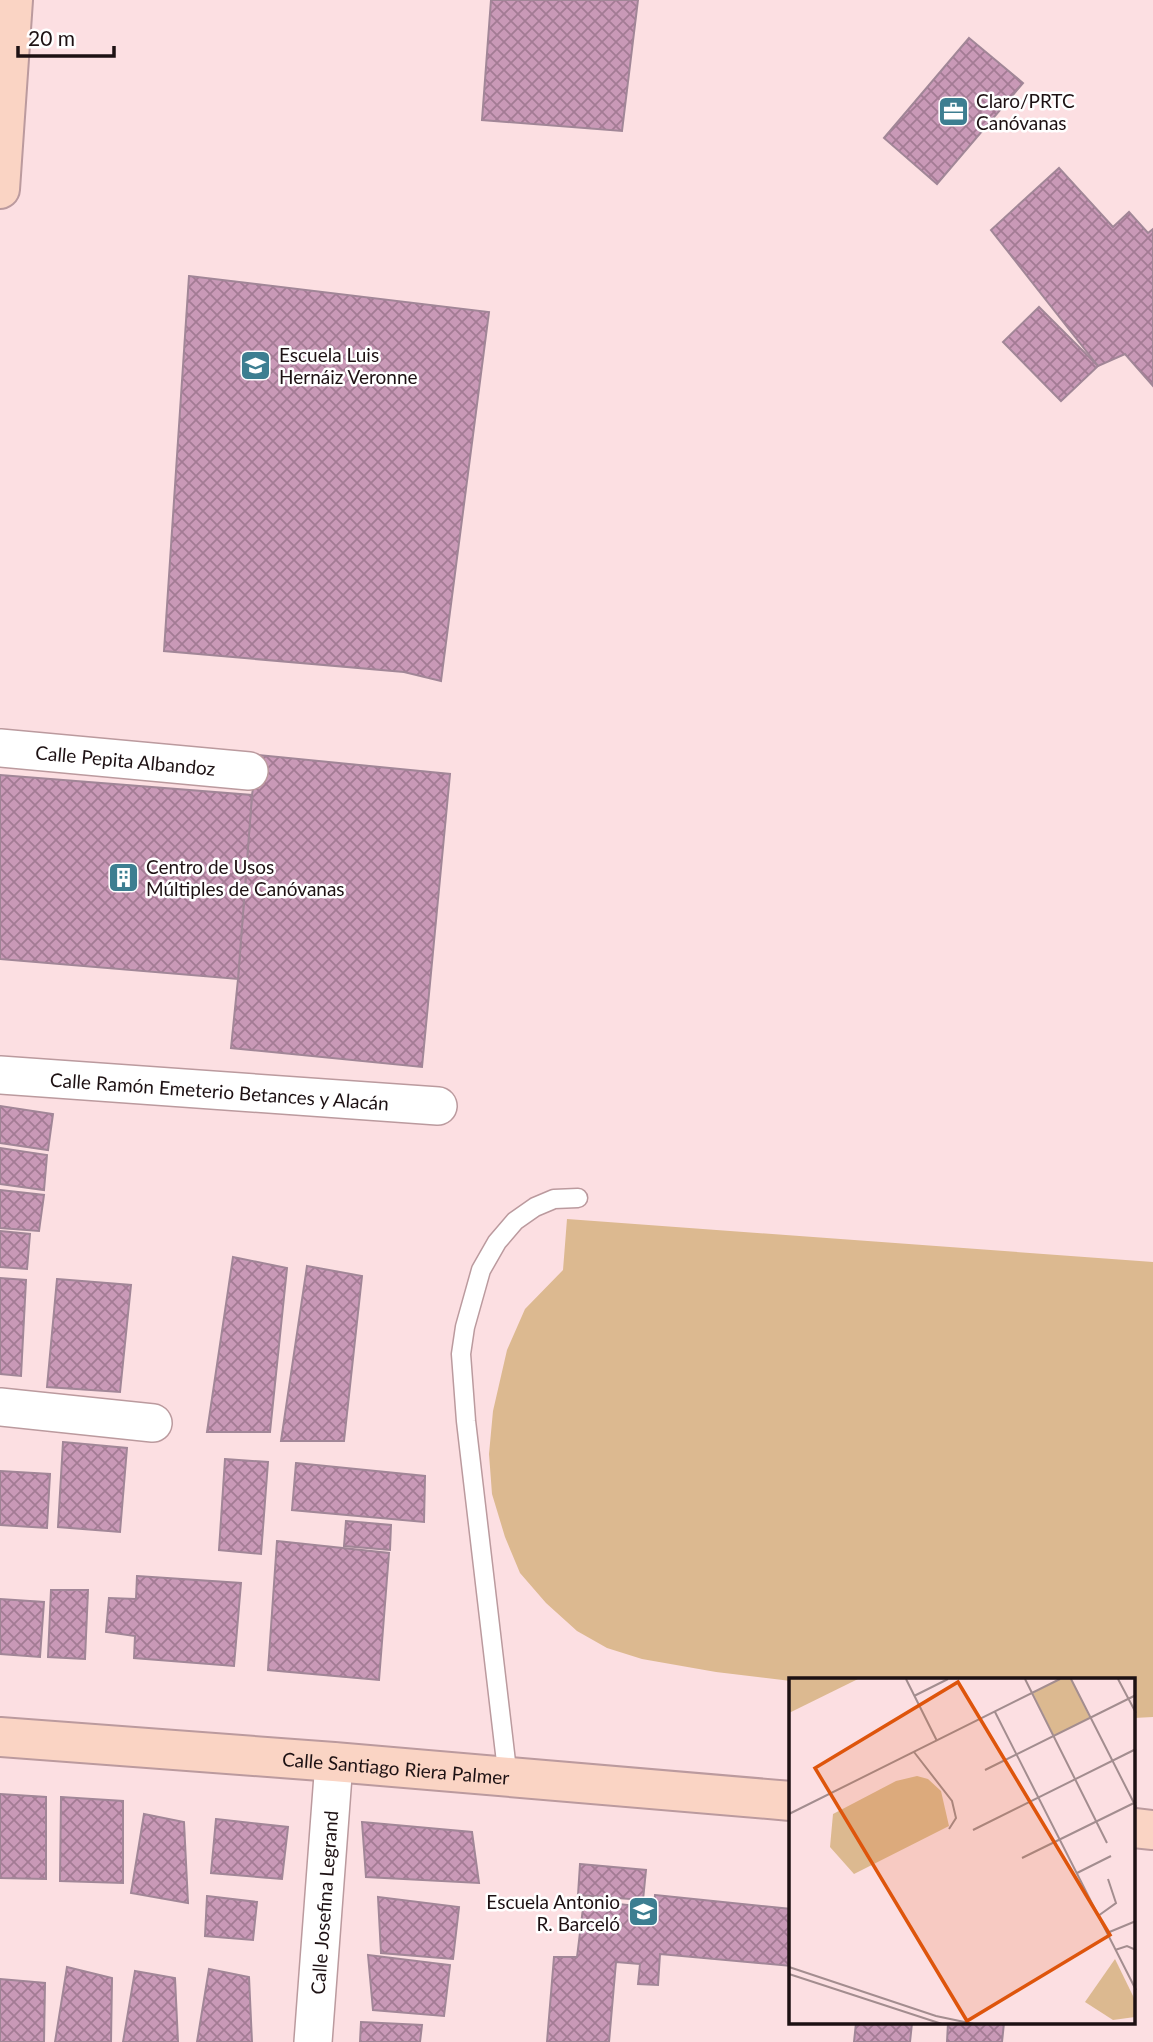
<svg xmlns="http://www.w3.org/2000/svg" width="1153" height="2042" viewBox="0 0 1153 2042" font-family="Lato,sans-serif">
<style>
.green{fill:#dcb990}
.building{fill:url(#building-cross-hatch);stroke:#a18697;stroke-width:2}
.lines{fill:none;stroke-linecap:round;stroke-linejoin:round}
.lane-casing{stroke:#bb9a9e;stroke-width:21}
.street-casing{stroke:#bb9a9e;stroke-width:40}
.secondary-casing{stroke:#bb9a9e;stroke-width:42}
.lane{stroke:#fff;stroke-width:18}
.street{stroke:#fff;stroke-width:37}
.secondary{stroke:#fad4c4;stroke-width:38}
.labels{text-anchor:middle;dominant-baseline:central;stroke-width:5;stroke-linejoin:round;paint-order:stroke}
.poi-label{font-size:19px;fill:#1d1113;stroke:#fff;text-anchor:start}
.street-label{font-size:19px;fill:#1d1113;stroke:#fff}
.inset-road{fill:none;stroke:#a38d8f;stroke-width:2}
.view{fill:#de550c;fill-opacity:0.15;stroke:#de550c;stroke-width:3.5}
.inset-edge{fill:none;stroke:#1d1113;stroke-width:3.5}
</style>
<defs>
<pattern id="building-cross-hatch" width="8" height="8" patternUnits="userSpaceOnUse" patternTransform="scale(1.75)"><rect width="8" height="8" fill="#c999b7"/><path d="M0 0l8 8M0 8l8-8" fill="none" stroke="#a37b94"/></pattern>
</defs>
<rect width="100%" height="100%" fill="#fcdfe2"/>
<polygon class="green" points="567,1219 1153,1262 1153,1717 1134,1718 1134,1680 791,1681 716,1672 642,1659 607,1648 577,1631 546,1603 520,1573 505,1537 492,1494 489,1454 493,1411 507,1350 525,1309 563,1270"/>
<g class="building">
<polygon points="491,0 638,0 622,131 482,120"/>
<polygon points="969,38 1023,83 937,184 884,138"/>
<polygon points="1059,168 1113,227 1129,212 1148,233 1153,229 1153,386 1125,354 1098,366 991,230"/>
<polygon points="189,276 489,312 441,681 404,672 164,651"/>
<polygon points="1039,307 1098,366 1061,401 1003,342"/>
<polygon points="258,755 450,774 422,1067 231,1048 238,979 252,795"/>
<polygon points="0,775 252,795 238,979 0,959"/>
<polygon points="0,1106 53,1114 48,1150 0,1143"/>
<polygon points="0,1148 47,1155 44,1190 0,1184"/>
<polygon points="0,1190 44,1195 39,1231 0,1228"/>
<polygon points="0,1231 30,1234 27,1269 0,1267"/>
<polygon points="233,1257 287,1268 270,1432 207,1432"/>
<polygon points="307,1266 362,1276 344,1441 281,1441"/>
<polygon points="0,1278 26,1280 21,1376 0,1374"/>
<polygon points="57,1279 131,1285 120,1392 47,1387"/>
<polygon points="63,1442 127,1448 120,1532 58,1527"/>
<polygon points="225,1459 268,1462 261,1554 219,1550"/>
<polygon points="296,1463 425,1476 424,1522 292,1510"/>
<polygon points="0,1471 50,1474 47,1528 0,1525"/>
<polygon points="346,1521 391,1525 390,1550 344,1546"/>
<polygon points="277,1541 389,1553 379,1680 268,1670"/>
<polygon points="137,1576 241,1583 234,1666 134,1658 135,1636 106,1632 109,1598 136,1599"/>
<polygon points="51,1590 88,1590 85,1659 48,1657"/>
<polygon points="0,1599 44,1602 40,1657 0,1654"/>
<polygon points="0,1794 46,1797 46,1879 0,1878"/>
<polygon points="61,1797 123,1801 123,1883 60,1881"/>
<polygon points="144,1814 184,1822 188,1903 131,1893"/>
<polygon points="216,1819 288,1827 282,1879 211,1873"/>
<polygon points="362,1822 472,1832 479,1883 366,1877"/>
<polygon points="580,1864 646,1870 643,1900 578,1895"/>
<polygon points="655,1895 791,1909 791,1966 660,1954 658,1985 638,1984 640,1964 616,1962 609,2042 547,2042 554,1957 577,1957 584,1900 654,1908"/>
<polygon points="207,1896 257,1902 253,1940 205,1936"/>
<polygon points="378,1897 459,1907 453,1959 381,1953"/>
<polygon points="368,1955 450,1965 444,2016 373,2010"/>
<polygon points="67,1967 112,1978 111,2042 55,2042"/>
<polygon points="209,1969 249,1977 252,2042 197,2042"/>
<polygon points="135,1971 175,1978 178,2042 123,2042"/>
<polygon points="0,1979 45,1983 44,2042 0,2042"/>
<polygon points="361,2022 422,2025 420,2042 360,2042"/>
<polygon points="856,2023 912,2023 910,2042 854,2042"/>
<polygon points="948,2023 1004,2023 1002,2042 947,2042"/>
</g>
<g class="lines">
<defs>
<polyline id="lane" points="508,1779 466,1421 461,1354 465,1327 481,1270 497,1242 515,1221 535,1207 554,1199 578,1198"/>
<g id="street">
<path id="s1" d="M0,748L249,771"/>
<path id="s2" d="M0,1075L438,1106"/>
<polyline points="0,1407 153,1423"/>
<path id="s3" d="M313,2042L334,1762"/>
</g>
<g id="secondary">
<polyline points="0,189 13,0"/>
<path id="s4" d="M0,1737L334,1762L791,1801"/>
<polyline points="1134,1828 1153,1830"/>
</g>
</defs>
<use href="#lane" class="lane-casing"/>
<use href="#street" class="street-casing"/>
<use href="#secondary" class="secondary-casing"/>
<use href="#lane" class="lane"/>
<use href="#street" class="street"/>
<use href="#secondary" class="secondary"/>
</g>
<defs>
<symbol id="office-square" viewBox="-11 -11 22 22"><rect x="-9" y="-9" width="18" height="18" rx="4" fill="#3d7e91" stroke="#fff"/><path d="M-6-3h4V-5.5h4V-3h4V5H-6ZM-1-4.5V-3h2v-1.5ZM-6 0V1H6V0Z" fill="#fff"/></symbol>
<symbol id="school-square" viewBox="-11 -11 22 22"><rect x="-9" y="-9" width="18" height="18" rx="4" fill="#3d7e91" stroke="#fff"/><path d="M0-5L7-2L0 1L-7-2ZM-4 1L0 2.5L4 1V4Q0 6-4 4Z" fill="#fff"/></symbol>
<symbol id="building-square" viewBox="-11 -11 22 22"><rect x="-9" y="-9" width="18" height="18" rx="4" fill="#3d7e91" stroke="#fff"/><path d="M-4-6H4V6H1V3H-1V6H-4ZM-2.5-4.3h1.7v1.8h-1.7ZM.8-4.3h1.7v1.8H.8ZM-2.5-1h1.7V.8h-1.7ZM.8-1h1.7V.8H.8Z" fill="#fff"/></symbol>
</defs>
<g fill-rule="evenodd">
<use href="#office-square" x="936" y="94" width="35" height="35"/>
<use href="#school-square" x="238" y="348" width="35" height="35"/>
<use href="#building-square" x="106" y="860" width="35" height="35"/>
<use href="#school-square" x="626" y="1894" width="35" height="35"/>
</g>
<g class="labels">
<g class="poi-label">
<text x="976" y="100">Claro/PRTC<tspan x="976" dy="22">Canóvanas</tspan></text>
<text x="279" y="354">Escuela Luis<tspan x="279" dy="22">Hernáiz Veronne</tspan></text>
<text x="146" y="866">Centro de Usos<tspan x="146" dy="22">Múltiples de Canóvanas</tspan></text>
<text x="620" y="1901" text-anchor="end">Escuela Antonio<tspan x="620" dy="22">R. Barceló</tspan></text>
</g>
<g class="street-label">
<text stroke="none"><textPath href="#s1" startOffset="126">Calle Pepita Albandoz</textPath></text>
<text stroke="none"><textPath href="#s2" startOffset="220">Calle Ramón Emeterio Betances y Alacán</textPath></text>
<text stroke="none"><textPath href="#s4" startOffset="397">Calle Santiago Riera Palmer</textPath></text>
<text stroke="none"><textPath href="#s3" startOffset="140">Calle Josefina Legrand</textPath></text>
</g>
</g>
<g transform="translate(789 1678)">
<rect width="346" height="346" fill="#fcdfe2"/>
<path d="M0,1H69L0,35Z" fill="#dcb990"/>
<path d="M326,281L346,322V339L324,342L296,324Z" fill="#dcb990"/>
<path d="M271,1H282L301,40L265,58L244,15ZM128,98L139,101L152,113L160,148L65,196L41,169L44,136L107,103Z" fill="#dcb990"/>
<path class="inset-road" d="M117,1L148,63M236,1L318,165M282,1L347,129M329,1L347,35M125,18L159,1M206,34L347,312M125,74L163,123L167,140L160,151M196,92L347,17M0,136L271,1M184,152L347,71M233,180L347,124M288,195L322,178M309,238L327,225L319,201M318,255L347,243M326,272L338,268L347,272M0,289L147,338L185,346M0,296L153,346"/>
<path class="view" d="M169,4L321,257L178,343L26,90Z"/>
<rect width="346" height="346" class="inset-edge"/>
</g>
<path d="M18 46v10h96v-10" fill="none" stroke="#1d1113" stroke-width="3.5"/>
<text x="28" y="46" font-size="21" fill="#1d1113" stroke="#ffffff" stroke-width="5" paint-order="stroke">20 m</text>
</svg>
